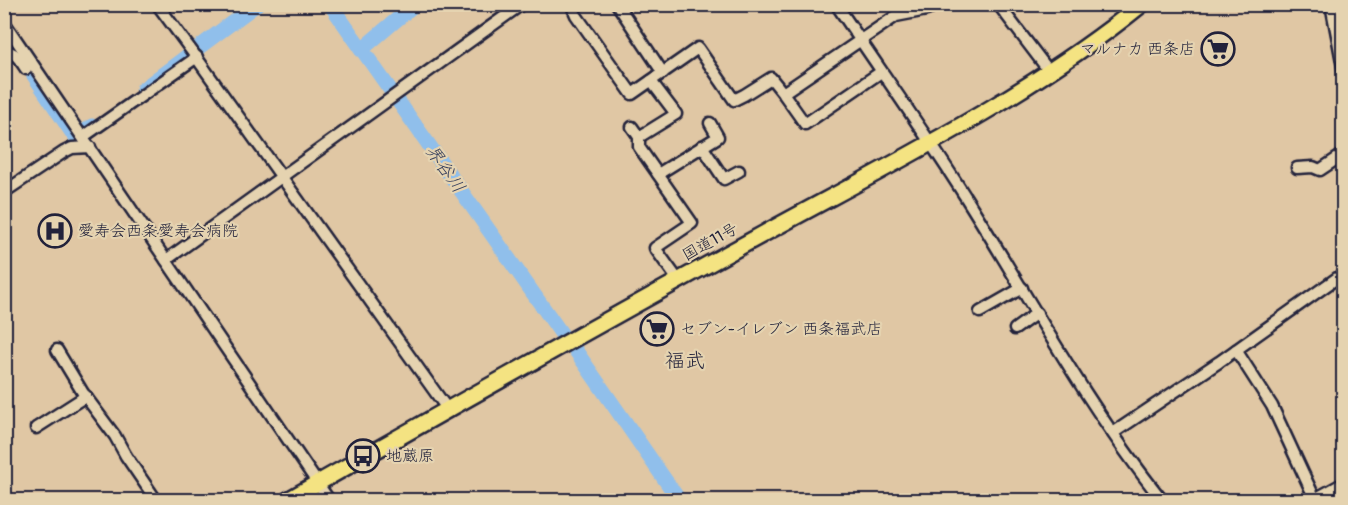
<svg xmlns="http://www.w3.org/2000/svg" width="1348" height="505" viewBox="0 0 1348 505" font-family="Pangolin,'Klee One',sans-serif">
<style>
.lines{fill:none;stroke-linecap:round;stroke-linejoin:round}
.river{stroke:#90bfeb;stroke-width:15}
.minor-casing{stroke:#22223b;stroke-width:15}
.highway-casing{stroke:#22223b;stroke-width:20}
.minor{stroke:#e5d3b0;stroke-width:10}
.highway{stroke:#f4e382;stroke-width:15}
.labels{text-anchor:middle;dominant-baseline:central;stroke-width:4.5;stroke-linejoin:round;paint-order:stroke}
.poi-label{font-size:16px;fill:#22223b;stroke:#e5d3b0;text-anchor:start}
.street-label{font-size:16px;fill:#22223b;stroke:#e5d3b0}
.water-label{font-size:18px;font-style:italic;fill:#38415e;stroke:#e5d3b0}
.quarter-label{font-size:20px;fill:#22223b;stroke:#e5d3b0}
</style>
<rect width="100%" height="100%" fill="#e0c7a4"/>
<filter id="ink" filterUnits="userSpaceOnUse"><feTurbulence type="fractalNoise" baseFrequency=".0167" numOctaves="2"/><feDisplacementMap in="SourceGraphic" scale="12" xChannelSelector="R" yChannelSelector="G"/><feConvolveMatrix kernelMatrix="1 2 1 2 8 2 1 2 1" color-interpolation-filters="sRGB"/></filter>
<g filter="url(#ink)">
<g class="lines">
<g class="river">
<polyline points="330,4 561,333"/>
<polyline points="361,50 415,4"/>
<polyline points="33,74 73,134 85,131 92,126"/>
<polyline points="143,89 257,4"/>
<polyline points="576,351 679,500"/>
</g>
<defs>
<g id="minor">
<polyline points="157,4 191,50 448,410"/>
<polyline points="571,4 576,15 632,94 698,48 734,100 744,95 771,78 783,93"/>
<polyline points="617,4 663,73"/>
<path d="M836,4C882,73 930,139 973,209C1034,307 1090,410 1162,500"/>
<polyline points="998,4 1049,71"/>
<polyline points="1331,4 1344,72"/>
<polyline points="4,22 329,500"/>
<path d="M4,51C16,52 20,60 26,69"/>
<polyline points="881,72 805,124 783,93 896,16 927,10 935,4"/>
<polyline points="632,127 639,137 639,147 692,223 655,248 678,280"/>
<polyline points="83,137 197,57"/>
<polyline points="639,137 676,114 651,81"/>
<polyline points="702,146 724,179 739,171"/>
<polyline points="1297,168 1313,167 1320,170 1344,154"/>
<polyline points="658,174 718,137 710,123"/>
<polyline points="4,192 64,152 72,148 90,147"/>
<polyline points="166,260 522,4"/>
<polyline points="980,312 1022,288"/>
<polyline points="1015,329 1037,313"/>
<polyline points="57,350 83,393 115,436 126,456 156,500"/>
<polyline points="1236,350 1272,406 1315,499 1344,483"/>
<polyline points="36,428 86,396"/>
<polyline points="1113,433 1219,362 1344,273"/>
</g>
<path id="highway" d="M288,500C443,412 599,324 756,238C887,166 1025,99 1142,4"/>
</defs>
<use href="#minor" class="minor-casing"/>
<use href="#highway" class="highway-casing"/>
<use href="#minor" class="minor"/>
<use href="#highway" class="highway"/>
</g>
</g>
<defs>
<symbol id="supermarket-ring" viewBox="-11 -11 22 22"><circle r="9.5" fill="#e5d3b0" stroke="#22223b" stroke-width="1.5"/><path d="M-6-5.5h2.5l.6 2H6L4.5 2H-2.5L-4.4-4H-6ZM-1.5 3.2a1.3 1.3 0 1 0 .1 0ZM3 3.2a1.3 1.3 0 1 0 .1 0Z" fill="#22223b"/></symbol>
<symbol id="hospital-ring" viewBox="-11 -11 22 22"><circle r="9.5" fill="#e5d3b0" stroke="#22223b" stroke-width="1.5"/><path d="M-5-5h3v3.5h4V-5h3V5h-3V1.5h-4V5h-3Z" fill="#22223b"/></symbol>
<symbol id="bus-ring" viewBox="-11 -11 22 22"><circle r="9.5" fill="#e5d3b0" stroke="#22223b" stroke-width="1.5"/><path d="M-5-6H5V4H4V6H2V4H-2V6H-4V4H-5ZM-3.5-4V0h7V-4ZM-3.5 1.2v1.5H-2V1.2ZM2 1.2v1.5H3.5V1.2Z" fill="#22223b"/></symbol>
</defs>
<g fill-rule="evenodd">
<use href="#supermarket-ring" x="1199" y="30" width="38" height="38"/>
<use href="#hospital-ring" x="36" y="212" width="38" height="38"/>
<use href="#supermarket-ring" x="638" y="310" width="38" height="38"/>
<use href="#bus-ring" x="344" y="437" width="38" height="38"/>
</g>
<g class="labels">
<g class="poi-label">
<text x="1195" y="49" text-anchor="end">マルナカ 西条店</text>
<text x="78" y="231">愛寿会西条愛寿会病院</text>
<text x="680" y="329">セブン-イレブン 西条福武店</text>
<text x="386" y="456">地蔵原</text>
</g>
<g class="street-label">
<text transform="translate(710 242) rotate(-29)">国道11号</text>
</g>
<g class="water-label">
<text transform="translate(445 169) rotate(55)">界谷川</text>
</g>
<g class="quarter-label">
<text x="685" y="360">福武</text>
</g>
</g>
<rect width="1348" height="505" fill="none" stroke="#e5d3b0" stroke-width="24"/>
<rect x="12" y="12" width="1324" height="481" fill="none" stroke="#22223b" stroke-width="2" filter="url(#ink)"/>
</svg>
